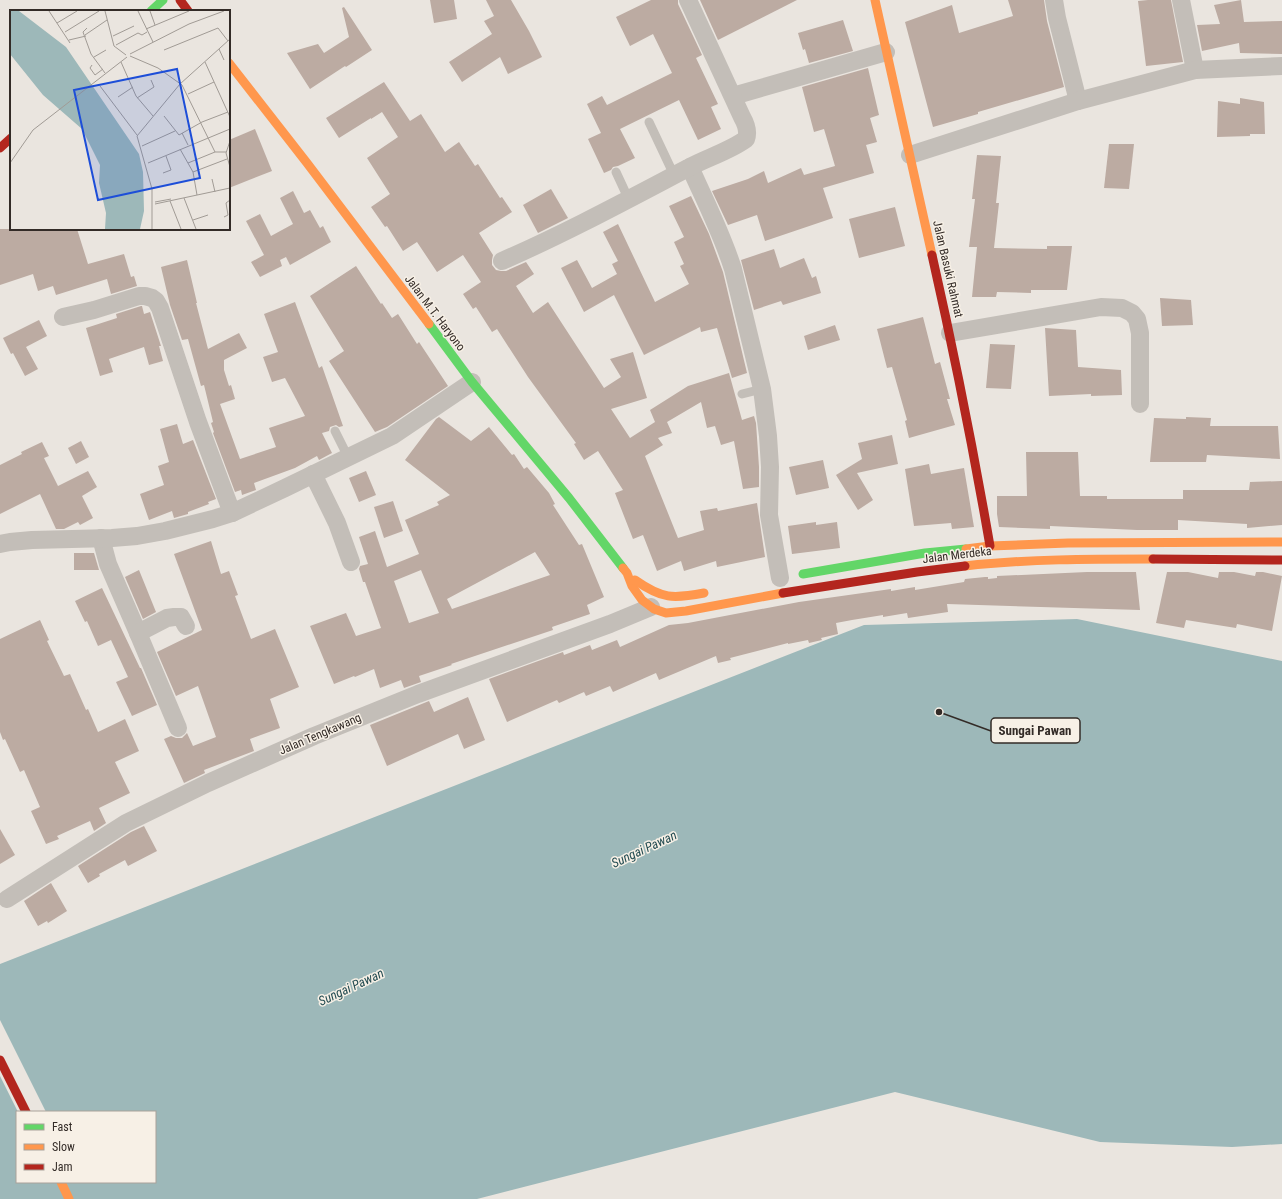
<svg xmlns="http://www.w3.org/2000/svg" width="1282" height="1199" viewBox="0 0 1282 1199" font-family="'Roboto Condensed',sans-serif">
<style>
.water{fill:#9db8b9;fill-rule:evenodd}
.pier{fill:#eae5df}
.building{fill:#bcaba2;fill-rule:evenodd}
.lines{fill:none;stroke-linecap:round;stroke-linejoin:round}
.lane{stroke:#c3beb8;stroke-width:9}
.street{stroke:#c3beb8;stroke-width:18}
.fast{stroke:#63d668;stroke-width:9}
.slow{stroke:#ff974d;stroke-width:9}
.jam{stroke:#b3261e;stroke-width:9}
.labels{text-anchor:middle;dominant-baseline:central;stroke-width:3;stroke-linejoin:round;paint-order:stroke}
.street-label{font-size:12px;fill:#332b27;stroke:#f7f0e6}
.water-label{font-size:13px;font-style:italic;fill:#214a50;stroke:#f7f0e6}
.inset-road{fill:none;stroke:#a19b95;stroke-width:1}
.view{fill:#1d4ed8;fill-opacity:0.15;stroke:#1d4ed8;stroke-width:2}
.inset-edge{fill:none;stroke:#332b27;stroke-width:2}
.leader{fill:none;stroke:#332b27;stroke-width:1.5}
.callout-dot{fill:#332b27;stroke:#f7f0e6;stroke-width:1.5}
.callout{fill:#f7f0e6;stroke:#332b27;stroke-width:1.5}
.callout-label{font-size:13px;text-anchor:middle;font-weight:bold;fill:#332b27}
</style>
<rect width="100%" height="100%" fill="#eae5df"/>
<path class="water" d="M1077,619L1282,661V1144L1232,1147L1100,1142L895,1092L477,1199H0V964L864,625ZM17,1112H155V1182H17Z"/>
<polygon class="pier" points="0,1020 46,1112 18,1112 0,1076"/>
<g class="building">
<polygon points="430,0 454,0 457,19 434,23"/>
<polygon points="486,0 511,0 529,31 542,57 508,74 500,57 462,82 449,62 492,34 484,21 494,16"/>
<polygon points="651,0 678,0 678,4 702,55 696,58 718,104 711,107 721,129 698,140 679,100 620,129 635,158 618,166 613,167 611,170 604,173 588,139 601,133 587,104 602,96 607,105 672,73 653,34 630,46 616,17"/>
<polygon points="700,0 797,0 718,40"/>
<polygon points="1008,0 1044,0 1047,21 1064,87 978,112 978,114 933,127 905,22 952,5 959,33 1013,16"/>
<polygon points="1148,0 1171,0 1183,62 1146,66 1138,1"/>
<polygon points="1241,0 1244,22 1282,21 1282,54 1240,53 1239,43 1202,51 1197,25 1220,24 1214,5"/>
<polygon points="344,7 372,50 346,67 345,66 310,89 287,53 318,44 324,53 349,37 342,8"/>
<polygon points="843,20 853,51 809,63 805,49 803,50 798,33"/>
<polygon points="868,68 879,115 870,118 877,142 866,145 874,173 823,188 833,218 765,241 757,215 728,225 712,191 748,179 764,171 768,183 801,168 804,175 835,166 824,129 814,132 802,87"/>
<polygon points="384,82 410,121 421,114 445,152 459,142 475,166 478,164 500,198 502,197 512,212 479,233 493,255 492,260 492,265 496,270 501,271 506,271 526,262 534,274 516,286 533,313 548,302 604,388 621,377 610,359 633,352 647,398 611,409 630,438 655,422 650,410 688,386 729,373 742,420 754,416 756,423 759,467 759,487 743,489 734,441 721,445 715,426 707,428 701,402 667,422 672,433 658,438 663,445 645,456 678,538 704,530 700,511 717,508 718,511 757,503 765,557 717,567 716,561 684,571 681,561 657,571 643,535 633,539 615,493 623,490 598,451 584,460 574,444 576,443 528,377 497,329 492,332 476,307 473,309 463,294 481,282 463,255 437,272 417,242 403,251 387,226 385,227 371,207 390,194 367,158 398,137 382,112 371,119 371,118 339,138 326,118"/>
<polygon points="1240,98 1264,102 1265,134 1250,134 1250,136 1217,137 1218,101 1240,104"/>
<polygon points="255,129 272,171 229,188 229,140"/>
<polygon points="1109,144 1134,144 1129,189 1104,188"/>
<polygon points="977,155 1001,156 996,203 999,203 994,248 1047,249 1047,246 1072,246 1067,290 1031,290 1031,293 997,292 996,297 972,297 977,247 969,247 975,199 972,199"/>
<polygon points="551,189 568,218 538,233 523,205"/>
<polygon points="293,191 304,213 310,210 320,228 323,226 331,242 290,265 286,257 280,260 282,266 260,277 251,262 264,255 246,221 260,214 271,236 293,224 280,198"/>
<polygon points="691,196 709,234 723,272 747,373 732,378 717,328 701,332 700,327 644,355 614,295 584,312 561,268 577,260 592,288 617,274 612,264 618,261 603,232 618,224 655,302 689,284 680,266 684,264 674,242 684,237 669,206"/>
<polygon points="895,207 905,246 859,258 849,219"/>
<polygon points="0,229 77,229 88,264 124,254 131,277 134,276 137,286 111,294 107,279 56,295 53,286 38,291 33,274 0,285"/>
<polygon points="774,249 780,268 804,258 812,278 816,276 821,293 783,305 781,301 754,310 741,260"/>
<polygon points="187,260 197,303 196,303 208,349 239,333 247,348 224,360 224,370 229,386 231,385 235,399 220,404 240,459 276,447 269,428 305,416 285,378 272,382 263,357 278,352 264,314 295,302 319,368 322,366 343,426 339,427 336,425 330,427 329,431 322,433 332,453 319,460 317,456 295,468 254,483 256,490 242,495 241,490 235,492 213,433 214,432 211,423 213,422 204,385 201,386 188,339 182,340 170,305 161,267"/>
<polygon points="356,266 381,304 382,303 392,318 398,314 417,344 419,342 448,386 387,427 375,432 329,361 344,351 310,296"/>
<polygon points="1160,298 1191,300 1193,325 1162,326"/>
<polygon points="141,306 142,306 144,314 150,312 161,346 159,346 163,361 149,365 144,347 109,359 113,372 100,376 86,328 117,318 116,314"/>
<polygon points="923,317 935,364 940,362 950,399 947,399 955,425 909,438 905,421 907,420 892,367 887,368 877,329"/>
<polygon points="39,320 47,336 26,347 38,369 25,376 13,353 11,354 3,338"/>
<polygon points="835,325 840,340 808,350 804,336"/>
<polygon points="1045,328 1076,330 1078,367 1121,370 1122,395 1091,396 1091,394 1049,396"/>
<polygon points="990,344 1015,345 1011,389 986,388"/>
<path d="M439,417L471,441L489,427L512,455L514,454L524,469L527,467L549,493L555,504L553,505L579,545L582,544L604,597L587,605L590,614L552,627L553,630L451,664L452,665L419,676L421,682L404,688L401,680L380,688L374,669L355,677L354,676L334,684L310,626L346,613L356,636L381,628L365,582H363L359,569L360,566L368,564L359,537L375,531L387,567L419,554L405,520L439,505L437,502L450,495L405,460L436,419ZM535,552L550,575L452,609L447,599ZM421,570L439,613L409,623L394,581Z"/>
<polygon points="1186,417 1211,418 1210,426 1278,426 1280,459 1207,455 1206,462 1150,462 1154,418 1186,419"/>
<polygon points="177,424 183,444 193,440 216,499 208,502 209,504 188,512 188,514 174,518 172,511 149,520 140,494 164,485 158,466 169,462 160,429"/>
<polygon points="892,435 898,464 857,473 873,500 858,510 836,475 862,459 858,443"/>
<polygon points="81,441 89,457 76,464 68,448"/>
<polygon points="42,442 49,456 44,458 58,486 88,471 97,487 82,496 93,518 80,525 78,522 64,529 56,529 40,494 0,514 0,465 22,454 21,452"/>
<polygon points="1026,452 1078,452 1080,496 1107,496 1107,499 1183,499 1183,490 1249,490 1250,482 1282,481 1282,525 1247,528 1247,524 1178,520 1178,530 1137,530 1050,526 1050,529 999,527 997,514 997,496 1027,496"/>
<polygon points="823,460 829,488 796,495 789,467"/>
<polygon points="929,464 931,474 964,468 974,527 952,529 951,523 914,526 905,469"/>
<polygon points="366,471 376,495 359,502 349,478"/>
<polygon points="393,501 403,531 384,538 374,507"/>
<polygon points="816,522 816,525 837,522 840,548 792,554 788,526"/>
<polygon points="211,541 221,574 229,571 238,595 235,596 251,639 275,629 299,687 270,699 280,728 250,739 254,751 204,770 205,773 184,783 164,739 171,736 176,738 182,738 187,733 193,746 216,737 198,686 176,696 157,652 202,630 174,554"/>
<polygon points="74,553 94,553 99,570 74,570"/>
<polygon points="139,570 156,612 143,619 125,577"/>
<polygon points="1087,572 1136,572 1140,610 947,604 948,612 908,618 907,613 883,617 883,615 852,620 836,623 838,634 821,638 822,640 809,643 808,640 788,644 788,643 730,658 731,660 718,663 716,656 659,680 656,673 613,692 610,686 586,696 584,692 559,703 557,700 507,722 489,679 563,652 564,655 590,645 592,650 617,640 620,647 669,625 688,623 799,602 891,589 891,591 915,587 915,590 964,582 965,579 985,577 988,577 988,579 997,578 997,576"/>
<polygon points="1167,572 1188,572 1218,578 1219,572 1234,572 1255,576 1256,572 1263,572 1282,576 1272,631 1237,624 1236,628 1186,620 1184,628 1156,623"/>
<polygon points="102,588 140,668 141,668 157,705 132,716 116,682 128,677 111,640 98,646 87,621 85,622 75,601"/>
<polygon points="40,620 49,640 47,641 64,676 70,674 86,710 88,709 98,732 125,719 139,751 115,762 130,793 99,808 106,823 94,831 90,821 57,836 59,839 46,844 31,811 40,807 24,770 20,772 5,739 3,740 0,732 0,639"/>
<polygon points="468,697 485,740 464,749 458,734 387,766 370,725 429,701 434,712"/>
<polygon points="144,826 157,851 128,866 125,860 99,874 100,876 88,883 78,866 131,832"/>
<polygon points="0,829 15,855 0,864"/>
<polygon points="51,883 67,911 48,923 47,921 38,926 24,901"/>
</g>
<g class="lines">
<g class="lane">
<polyline points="649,122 674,175"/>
<polyline points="616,172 629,200"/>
<polyline points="742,394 762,389"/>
<polyline points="335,431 348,457"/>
</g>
<g class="street">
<polyline points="1054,0 1057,18 1078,101"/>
<polyline points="1181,0 1195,70"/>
<polyline points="733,96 886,52"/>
<polyline points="910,155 1078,101 1195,70 1282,66"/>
<path d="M690,167C705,201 722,234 733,269L762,389L768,436L770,467L769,515L780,578"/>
<path d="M502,261C566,233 627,200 688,168C706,158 730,151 746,139C749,131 746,124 742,117L688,0"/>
<polyline points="63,317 94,310 139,296 145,296 152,298 156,301 160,308 198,422 232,513"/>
<polyline points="950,333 1101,307 1122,308 1132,313 1137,319 1140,333 1140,404"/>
<polyline points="313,474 337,523 351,562"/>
<polyline points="101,538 108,564 138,633 178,728"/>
<polyline points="0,544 10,542 32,540 112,538 137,536 165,531 213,519 232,513 285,488 392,436 472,382"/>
<polyline points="138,633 167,618 174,617 181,617 186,626"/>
<polyline points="7,899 126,823 208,783 314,736 418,694 610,624 651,607"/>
</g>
<g class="fast">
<polyline points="151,11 163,0"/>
<polyline points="429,324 472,382 569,498 623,568"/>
<polyline points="803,574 925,553 966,549"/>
</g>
<g class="slow">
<polyline points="875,0 932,255"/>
<polyline points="229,63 307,163 429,324"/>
<polyline points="966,549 990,546 1068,543 1282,542"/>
<path d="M965,566C1028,559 1090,559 1153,559"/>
<polyline points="623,568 627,573 632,586 642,600 654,609 666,613 686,611 783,593"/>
<path d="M635,580C662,599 673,599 704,593"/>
<polyline points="61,1182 69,1199"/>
</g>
<g class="jam">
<polyline points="180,0 188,11"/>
<polyline points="0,148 11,138"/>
<path d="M932,255C954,352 973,448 990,546"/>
<polyline points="1153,559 1282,560"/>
<polyline points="783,593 917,572 965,566"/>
<polyline points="0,1060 26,1112"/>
</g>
</g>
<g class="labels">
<g class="street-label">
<text transform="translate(948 269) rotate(77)">Jalan Basuki Rahmat</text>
<text transform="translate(435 313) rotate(53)">Jalan M.T. Haryono</text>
<text transform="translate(957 555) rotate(-7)">Jalan Merdeka</text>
<text transform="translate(320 734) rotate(-23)">Jalan Tengkawang</text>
</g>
<g class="water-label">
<text transform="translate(644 849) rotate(-25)">Sungai Pawan</text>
<text transform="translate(351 987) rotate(-25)">Sungai Pawan</text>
</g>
</g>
<g transform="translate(10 10)">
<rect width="220" height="220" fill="#eae5df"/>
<path d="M0,1H9L56,37L129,144L133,162L134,201L130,219H95L96,203L89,173L90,155L72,119L33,85L0,44Z" fill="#9db8b9"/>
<path class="inset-road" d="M39,1L60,33M95,1L104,36L116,45M128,1L143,32M140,1L145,15M47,13L67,1M77,18L73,22L81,44L95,63M136,19L179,1M55,22L89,1M75,25L97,10M103,26L124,16M59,30L76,26M106,35L128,23L132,25L137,22M209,39L214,50M154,40L208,18L218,31M120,44L179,14L214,1M120,46L148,58L172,75L205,142M84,47L96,40M111,52L126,86L143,106M195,52L220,107M82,55L80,58L85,65L93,59M90,76L127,125M178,84L204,72M108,87L123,77M127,88L144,77L141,70M154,106L169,125L192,112M192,112L218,102M172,123L178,135M220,131L216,143L220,157M132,136L165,121M170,139L183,162L187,185M0,153L23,120L117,47M138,153L220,119M178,153L205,142H216M183,162L217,149M153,163L161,160L156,146M202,169L205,182M174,188L186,219M160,191L171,219M145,192L161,189M145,194L220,178M214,207L218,205L216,193L220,190M183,210L198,205M142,219V179L127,126L170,74L220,29"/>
<path class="view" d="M167,59L190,168L88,190L64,80Z"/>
<rect width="220" height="220" class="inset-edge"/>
</g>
<path class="leader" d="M939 712L991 731"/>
<circle class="callout-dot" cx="939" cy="712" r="4"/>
<rect class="callout" x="991" y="718" width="89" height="25" rx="4"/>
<g class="callout-label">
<text x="1035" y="735">Sungai Pawan</text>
</g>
<rect x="16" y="1111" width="140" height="72" fill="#f7f0e6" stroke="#a9a19a"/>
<rect x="24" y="1124" width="20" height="6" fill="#63d668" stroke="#a9a19a"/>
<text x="52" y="1131" font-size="12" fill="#332b27">Fast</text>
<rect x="24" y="1144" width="20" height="6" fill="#ff974d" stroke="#a9a19a"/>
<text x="52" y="1151" font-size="12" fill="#332b27">Slow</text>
<rect x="24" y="1164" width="20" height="6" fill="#b3261e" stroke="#a9a19a"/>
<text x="52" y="1171" font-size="12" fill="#332b27">Jam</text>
</svg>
